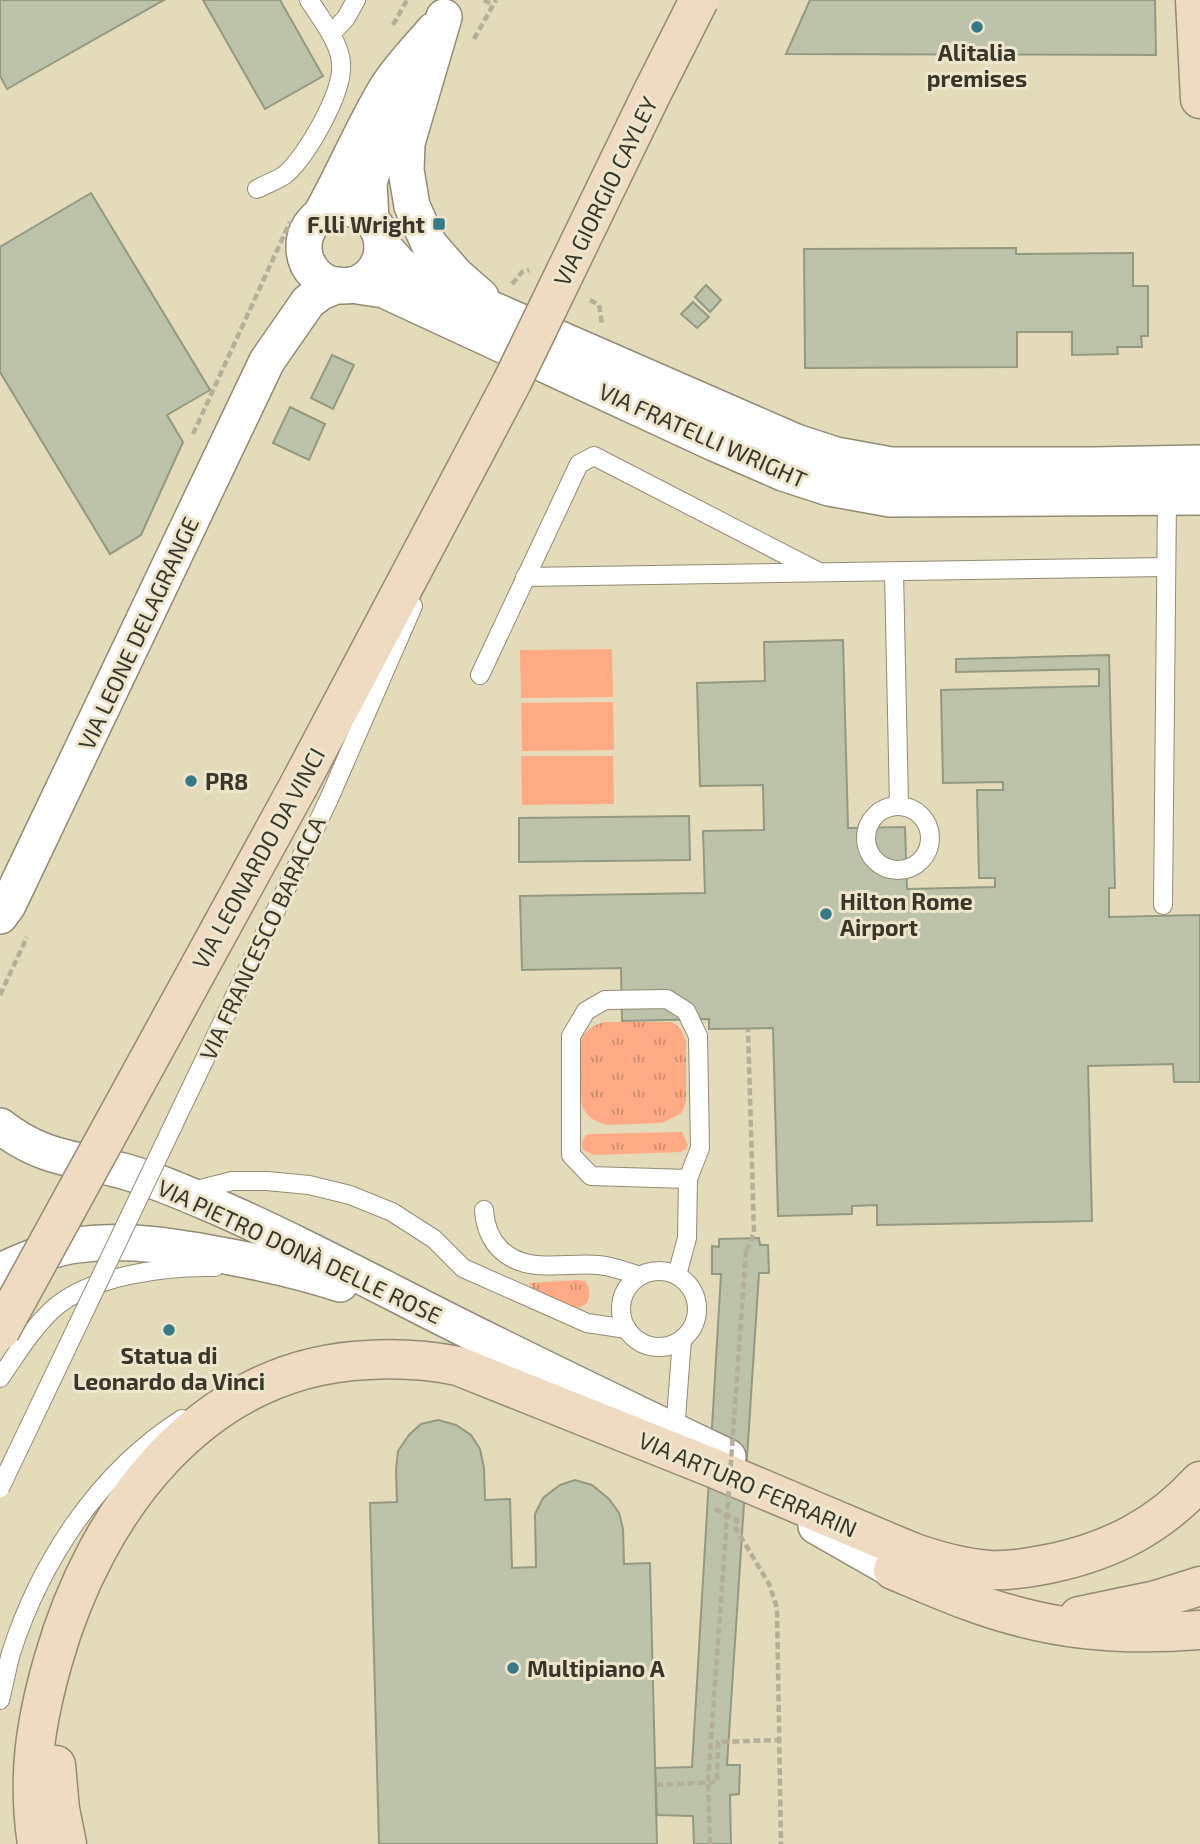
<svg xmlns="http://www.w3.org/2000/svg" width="1200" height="1844" viewBox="0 0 1200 1844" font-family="'Exo 2',sans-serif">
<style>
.built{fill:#e4dbba}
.grass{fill:url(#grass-tufts)}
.garden{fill:#feab85}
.building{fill:#bdc3aa;stroke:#949981;stroke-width:2}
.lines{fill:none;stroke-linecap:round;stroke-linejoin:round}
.lane-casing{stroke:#928b73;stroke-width:20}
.street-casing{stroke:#928b73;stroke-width:38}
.secondary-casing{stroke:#928b73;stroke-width:41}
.path{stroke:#b5af9a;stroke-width:4.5;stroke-dasharray:7 3.5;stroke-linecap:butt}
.lane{stroke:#fff;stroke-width:18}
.street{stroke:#fff;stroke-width:35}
.secondary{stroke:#efdbc2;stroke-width:38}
.lane-bridge-casing{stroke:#928b73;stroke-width:20;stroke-linecap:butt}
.secondary-bridge-casing{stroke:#928b73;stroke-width:41;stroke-linecap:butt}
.path-bridge{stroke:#b5af9a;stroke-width:4.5;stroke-dasharray:7 3.5;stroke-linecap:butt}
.lane-bridge{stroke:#fff;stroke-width:18}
.secondary-bridge{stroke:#efdbc2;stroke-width:38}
.poi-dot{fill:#367a89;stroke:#ede6cc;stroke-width:2.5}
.labels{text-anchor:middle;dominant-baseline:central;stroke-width:6;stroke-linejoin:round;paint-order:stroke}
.poi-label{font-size:23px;font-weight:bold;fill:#39362c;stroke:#ede6cc;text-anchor:start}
.street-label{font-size:23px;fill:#39362c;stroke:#ede6cc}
</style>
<defs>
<pattern id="grass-tufts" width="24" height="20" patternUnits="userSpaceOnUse" patternTransform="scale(1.75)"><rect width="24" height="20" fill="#feab85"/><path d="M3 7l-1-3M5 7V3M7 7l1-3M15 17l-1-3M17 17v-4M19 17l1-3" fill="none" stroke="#cf8c6d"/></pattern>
</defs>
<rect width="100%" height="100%" fill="#ede6cc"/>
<rect class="built" x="0" y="0" width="1200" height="1844"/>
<g class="grass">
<path d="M604,1022H672L680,1028L686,1041V1102L684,1108L680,1114L662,1123L607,1125C597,1123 585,1116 582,1105C580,1098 580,1043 582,1038C587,1029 594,1025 604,1022Z"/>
<path d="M677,1132H682L688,1145L686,1149L681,1152L594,1155L583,1150C581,1143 582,1141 586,1135L591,1134Z"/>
<path d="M577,1280L585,1281C594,1294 589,1310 572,1307L532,1288L529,1283Z"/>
</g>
<g class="garden">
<polygon points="612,649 613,697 521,698 520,650"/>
<polygon points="613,702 614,750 522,751 521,703"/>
<polygon points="521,756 613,756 614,804 522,805"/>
</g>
<g class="building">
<polygon points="0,0 164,0 7,89 0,76"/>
<polygon points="203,0 280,0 323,76 265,109"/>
<polygon points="810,0 1155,0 1156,55 786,54"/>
<polygon points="91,193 210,390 167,415 183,442 141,535 110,554 0,372 0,247"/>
<polygon points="1016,248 1016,254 1133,253 1133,286 1148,286 1148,336 1141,336 1142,347 1117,347 1118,354 1072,355 1072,332 1017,332 1017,367 805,368 804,249"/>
<polygon points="706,285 721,300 710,312 695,297"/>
<polygon points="693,302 709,317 697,328 681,314"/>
<polygon points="332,355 354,365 333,409 311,398"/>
<polygon points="290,407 325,424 309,460 273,443"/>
<polygon points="843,640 848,828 905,827 907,889 995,887 995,878 979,878 977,790 1003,790 1003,782 943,783 941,690 1099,686 1099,669 956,672 956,659 1109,655 1115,888 1109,888 1109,917 1200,915 1200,1082 1174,1082 1173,1064 1088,1066 1092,1221 877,1225 877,1205 852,1206 852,1214 778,1216 773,1028 709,1029 709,1019 622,1021 621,968 522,970 520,896 705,893 703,831 764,830 763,785 700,786 697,683 765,681 764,642"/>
<polygon points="689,816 690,860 519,862 519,818"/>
<polygon points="759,1238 760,1245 768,1245 769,1273 759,1273 727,1765 740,1765 739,1794 730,1795 731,1844 694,1844 693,1816 657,1815 655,1768 692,1767 721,1274 712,1274 712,1246 719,1247 719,1239"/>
<polygon points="438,1420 456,1425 471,1435 480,1449 484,1468 485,1500 510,1499 512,1568 536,1567 535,1514 543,1498 560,1485 575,1480 592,1485 609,1499 619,1513 623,1529 624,1564 650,1563 657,1844 379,1844 370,1503 397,1502 396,1470 398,1451 409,1435 421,1424"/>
</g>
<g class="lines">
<defs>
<g id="lane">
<polyline points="331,34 346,18 356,0"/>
<path d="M257,189C266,184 278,180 286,174C307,155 344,92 341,63C340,43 320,17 309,0"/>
<polyline points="894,572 899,805"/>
<polyline points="525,577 1166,567"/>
<polyline points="480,675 579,464 594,456 817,571"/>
<polyline points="328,801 413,606"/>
<circle cx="898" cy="838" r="32"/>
<polyline points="1163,905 1167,497"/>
<polyline points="189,1192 232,1181 267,1181 309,1185 350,1195 392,1212 434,1239 463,1268 587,1323 627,1329"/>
<path d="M484,1210C485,1225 489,1238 500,1249C526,1275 565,1262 598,1265C612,1266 627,1272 640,1276"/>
<circle cx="659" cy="1309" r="38"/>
<polyline points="677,1275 687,1238 688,1179 700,1148 698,1036 686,1011 667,999 605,1000 586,1011 571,1036 571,1155 591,1176 688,1179"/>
<path d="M0,1378C16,1355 31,1330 52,1310C90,1275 166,1266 215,1267"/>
<polyline points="675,1431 682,1339"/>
<path d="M0,1700C4,1684 7,1668 11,1653C41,1560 99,1472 182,1419"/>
</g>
<g id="street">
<polyline points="444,17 407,143 406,170 412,206 429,244 456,275 481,297"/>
<circle cx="343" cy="247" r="39"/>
<path d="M321,214C344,173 362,129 386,89C399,68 418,49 434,30"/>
<polyline points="371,220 369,183 380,146 404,98"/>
<polyline points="382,245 398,263 421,281 496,311 796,442 836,455 891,465 1093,465 1200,463"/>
<polyline points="351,285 384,290 714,443 783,473 829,488 890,499 1200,497"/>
<polyline points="0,916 8,905 267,361 308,302 321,292 338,285"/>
<path d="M0,1126C42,1159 74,1158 123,1171C152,1179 180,1191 208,1203C287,1237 364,1278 441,1317C536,1365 632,1411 728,1457"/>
<path d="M0,1273L7,1268C30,1258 52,1248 77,1245C129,1238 180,1247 231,1257C268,1264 304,1272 340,1284"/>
<polyline points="816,1526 893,1570"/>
</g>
<g id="secondary">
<polyline points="1195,0 1200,99"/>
<polyline points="299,785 512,382"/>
<path d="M893,1570C936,1588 978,1607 1024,1618C1082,1633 1140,1635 1200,1630"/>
<polyline points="1079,1616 1156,1600 1200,1586"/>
<polyline points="56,1765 60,1809 67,1844"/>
<path d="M37,1844C27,1778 35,1724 53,1661C95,1512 201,1367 368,1360C399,1358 428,1360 458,1366L713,1468L912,1552C937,1561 963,1568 990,1570C1011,1571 1032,1567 1053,1563C1112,1550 1159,1526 1200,1481"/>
</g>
</defs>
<use href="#lane" class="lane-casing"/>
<use href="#street" class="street-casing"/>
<use href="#secondary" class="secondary-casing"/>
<g class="path">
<polyline points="484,0 493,5"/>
<polyline points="393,25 407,0"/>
<polyline points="474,39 496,0"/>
<polyline points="512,284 522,272 529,270"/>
<polyline points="590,300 599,305 602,324"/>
<polyline points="193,434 290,222"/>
<polyline points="0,995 27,937"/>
<polyline points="746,1251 754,1233 748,1029"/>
<polyline points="715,1509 737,1520 735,1527 769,1584 777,1608 781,1844"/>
<polyline points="656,1785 717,1782 718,1742 779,1740"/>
</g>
<use href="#lane" class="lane"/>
<use href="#street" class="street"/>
<use href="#secondary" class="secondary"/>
<defs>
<polyline id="lane-bridge" points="0,1488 328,801"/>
<g id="secondary-bridge">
<polyline points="512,382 651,95 699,0"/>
<polyline points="0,1331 299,785"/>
</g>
</defs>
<use href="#lane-bridge" class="lane-bridge-casing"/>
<use href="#secondary-bridge" class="secondary-bridge-casing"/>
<polyline class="path-bridge" points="710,1844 708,1782 746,1251"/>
<use href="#lane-bridge" class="lane-bridge"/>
<use href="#secondary-bridge" class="secondary-bridge"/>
</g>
<g class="poi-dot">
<circle cx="977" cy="27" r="7"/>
<rect x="432" y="217" width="14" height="14" rx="3.5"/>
<circle cx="191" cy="781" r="7"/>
<circle cx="826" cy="914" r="7"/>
<circle cx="169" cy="1330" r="7"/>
<circle cx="513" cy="1668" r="7"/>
</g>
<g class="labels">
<g class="poi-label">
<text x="977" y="52" text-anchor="middle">Alitalia<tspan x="977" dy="26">premises</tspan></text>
<text x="425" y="224" text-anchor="end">F.lli Wright</text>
<text x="205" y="781">PR8</text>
<text x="840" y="901">Hilton Rome<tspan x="840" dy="26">Airport</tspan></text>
<text x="169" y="1355" text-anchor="middle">Statua di<tspan x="169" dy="26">Leonardo da Vinci</tspan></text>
<text x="527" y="1668">Multipiano A</text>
</g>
<g class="street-label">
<text transform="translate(605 191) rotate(-64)">VIA GIORGIO CAYLEY</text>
<text transform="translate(703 435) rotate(24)">VIA FRATELLI WRIGHT</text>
<text transform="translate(138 633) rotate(-65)">VIA LEONE DELAGRANGE</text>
<text transform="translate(258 858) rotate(-61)">VIA LEONARDO DA VINCI</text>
<text transform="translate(262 938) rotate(-65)">VIA FRANCESCO BARACCA</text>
<text transform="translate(300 1251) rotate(25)">VIA PIETRO DONÀ DELLE ROSE</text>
<text transform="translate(748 1484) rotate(23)">VIA ARTURO FERRARIN</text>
</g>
</g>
</svg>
